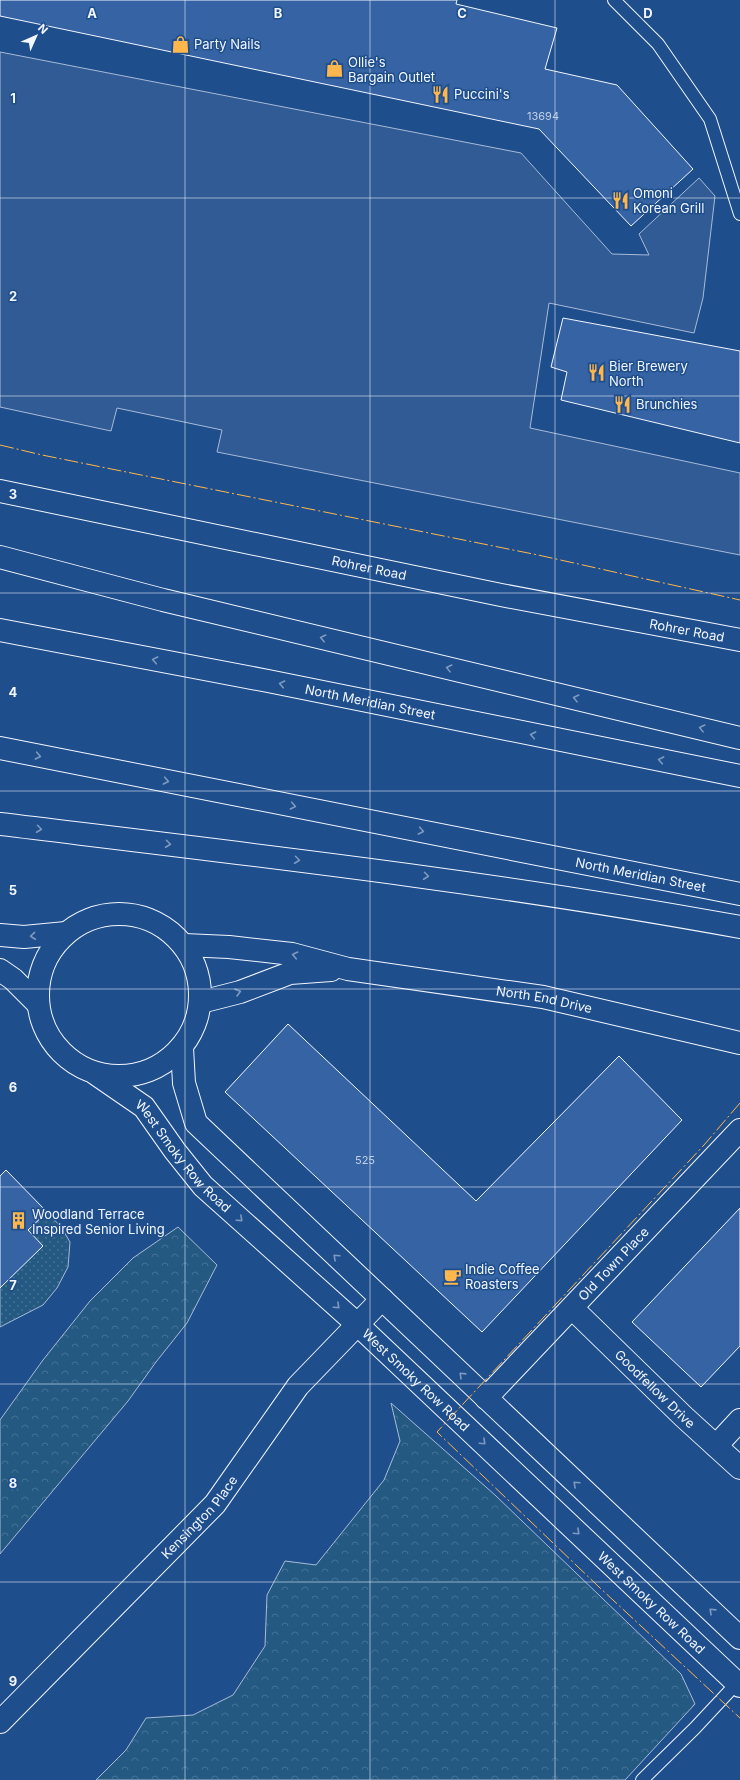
<svg xmlns="http://www.w3.org/2000/svg" width="740" height="1780" viewBox="0 0 740 1780" font-family="Inter,sans-serif">
<style>
.grass{fill:url(#grass-dots);stroke:#a8bbd7}
.forest{fill:url(#forest-crowns);stroke:#a8bbd7}
.parking{fill:#305b95;stroke:#a8bbd7}
.building{fill:#3563a3;stroke:#f2f6ff}
.lines{fill:none;stroke-linecap:round;stroke-linejoin:round}
.lane-casing{stroke:#f2f6ff;stroke-width:14}
.street-casing{stroke:#f2f6ff;stroke-width:24}
.secondary-casing{stroke:#f2f6ff;stroke-width:24}
.highway-casing{stroke:#f2f6ff;stroke-width:24}
.lane{stroke:#1f4e8c;stroke-width:12}
.street{stroke:#1f4e8c;stroke-width:22}
.secondary{stroke:#1f4e8c;stroke-width:22}
.highway{stroke:#1f4e8c;stroke-width:22}
.power{stroke:#ffb74d;stroke-width:1;stroke-dasharray:14 3 2 3;stroke-linecap:butt}
.oneway{stroke:#7e9ac0}
.grid{fill:none;stroke:#f2f6ff;stroke-width:1;stroke-opacity:0.55}
.labels{text-anchor:middle;dominant-baseline:central;stroke-width:3;stroke-linejoin:round;paint-order:stroke}
.number-label{font-size:11px;fill:#c3d1e8}
.poi-label{font-size:13px;fill:#f2f6ff;stroke:#1f4e8c;text-anchor:start}
.street-label{font-size:13px;fill:#f2f6ff;stroke:#1f4e8c}
.grid-label{font-size:13px;text-anchor:middle;font-weight:bold;fill:#f2f6ff;stroke:#1f4e8c;stroke-width:3;stroke-linejoin:round;paint-order:stroke}
</style>
<defs>
<pattern id="grass-dots" width="8" height="8" patternUnits="userSpaceOnUse"><rect width="8" height="8" fill="#245a82"/><path d="M2 2h.1M6 6h.1" fill="none" stroke="#447295" stroke-width="1.8" stroke-linecap="round"/></pattern>
<pattern id="forest-crowns" width="20" height="18" patternUnits="userSpaceOnUse"><rect width="20" height="18" fill="#245a82"/><path d="M2 6a3 3 0 1 1 6 0M12 15a3 3 0 1 1 6 0" fill="none" stroke="#447295"/></pattern>
</defs>
<rect width="100%" height="100%" fill="#1f4e8c"/>
<polygon class="grass" points="47,1212 61,1227 70,1242 68,1267 57,1288 43,1305 0,1327 0,1288 28,1230"/>
<g class="forest">
<polygon points="178,1227 217,1265 187,1323 156,1362 128,1401 0,1554 0,1420 43,1360 90,1301 133,1258"/>
<polygon points="391,1403 495,1495 681,1674 695,1704 625,1780 96,1780 126,1750 146,1718 193,1715 233,1695 265,1646 267,1595 285,1561 316,1565 384,1480 400,1441"/>
</g>
<polygon class="parking" points="0,52 521,153 612,254 649,255 639,234 699,178 715,196 703,298 694,333 549,303 530,428 740,473 740,555 217,452 222,430 117,408 111,431 0,407"/>
<g class="building">
<polygon points="0,0 457,0 456,4 557,28 545,69 617,85 693,169 631,226 539,129 0,16"/>
<polygon points="563,318 740,351 740,443 561,400 567,372 551,367"/>
<polygon points="288,1024 476,1201 619,1056 682,1120 482,1332 225,1092"/>
<polygon points="6,1170 47,1212 28,1230 43,1246 0,1288 0,1176"/>
<polygon points="740,1208 740,1346 701,1387 632,1322"/>
</g>
<g class="lines">
<defs>
<g id="lane">
<polyline points="614,0 658,44 710,119 740,214"/>
<polyline points="642,1780 695,1728 737,1683"/>
</g>
<g id="street">
<path id="s1" d="M0,491L501,595L740,640"/>
<path id="s2" d="M184,945L229,947L292,954L348,969L543,997L740,1043"/>
<polyline points="201,1002 240,992 290,973 331,970"/>
<path id="s3" d="M572,1308L684,1417L740,1468"/>
<path id="s4" d="M486,1398L740,1130"/>
<polyline points="716,1446 740,1420"/>
<path id="s5" d="M0,1722L215,1504L298,1386L382,1299"/>
</g>
<g id="secondary">
<circle cx="119" cy="995" r="81"/>
<polyline points="0,935 24,937 66,933"/>
<polyline points="0,970 13,979 37,1003"/>
<polyline points="182,1048 184,1083 196,1123 740,1638"/>
<path id="s6" d="M96,1074L144,1107L175,1151L203,1186L357,1324L740,1686"/>
</g>
<g id="highway">
<polyline points="0,557 163,600 740,738"/>
<path id="s7" d="M0,630L268,681L740,776"/>
<path id="s8" d="M0,748L740,894"/>
<path d="M0,824C247,854 495,882 740,927"/>
</g>
</defs>
<use href="#lane" class="lane-casing"/>
<use href="#street" class="street-casing"/>
<use href="#secondary" class="secondary-casing"/>
<use href="#highway" class="highway-casing"/>
<use href="#lane" class="lane"/>
<use href="#street" class="street"/>
<use href="#secondary" class="secondary"/>
<use href="#highway" class="highway"/>
<g class="power">
<polyline points="0,445 42,455 538,555 740,600"/>
<polyline points="740,1103 704,1145 437,1432 599,1587 740,1718"/>
</g>
</g>
<defs><path id="oneway-chevron" d="M-2-3.5L2.5 0L-2 3.5" fill="none" stroke-width="1.6" stroke-linecap="round" stroke-linejoin="round"/></defs>
<g class="oneway">
<use href="#oneway-chevron" transform="translate(323 638) rotate(-167)"/>
<use href="#oneway-chevron" transform="translate(155 660) rotate(-169)"/>
<use href="#oneway-chevron" transform="translate(449 668) rotate(-166)"/>
<use href="#oneway-chevron" transform="translate(282 684) rotate(-168)"/>
<use href="#oneway-chevron" transform="translate(576 698) rotate(-166)"/>
<use href="#oneway-chevron" transform="translate(702 728) rotate(-166)"/>
<use href="#oneway-chevron" transform="translate(533 735) rotate(-169)"/>
<use href="#oneway-chevron" transform="translate(38 756) rotate(11)"/>
<use href="#oneway-chevron" transform="translate(661 760) rotate(-169)"/>
<use href="#oneway-chevron" transform="translate(166 781) rotate(11)"/>
<use href="#oneway-chevron" transform="translate(293 806) rotate(11)"/>
<use href="#oneway-chevron" transform="translate(39 829) rotate(7)"/>
<use href="#oneway-chevron" transform="translate(421 831) rotate(11)"/>
<use href="#oneway-chevron" transform="translate(168 844) rotate(7)"/>
<use href="#oneway-chevron" transform="translate(297 860) rotate(7)"/>
<use href="#oneway-chevron" transform="translate(426 876) rotate(7)"/>
<use href="#oneway-chevron" transform="translate(33 936) rotate(174)"/>
<use href="#oneway-chevron" transform="translate(295 955) rotate(-168)"/>
<use href="#oneway-chevron" transform="translate(238 992) rotate(-16)"/>
<use href="#oneway-chevron" transform="translate(240 1219) rotate(42)"/>
<use href="#oneway-chevron" transform="translate(336 1257) rotate(-137)"/>
<use href="#oneway-chevron" transform="translate(337 1306) rotate(42)"/>
<use href="#oneway-chevron" transform="translate(462 1375) rotate(-136)"/>
<use href="#oneway-chevron" transform="translate(483 1442) rotate(43)"/>
<use href="#oneway-chevron" transform="translate(576 1484) rotate(-137)"/>
<use href="#oneway-chevron" transform="translate(577 1532) rotate(43)"/>
<use href="#oneway-chevron" transform="translate(712 1611) rotate(-136)"/>
</g>
<path class="grid" d="M185,0V1780M370,0V1780M555,0V1780M0,198H740M0,396H740M0,593H740M0,791H740M0,989H740M0,1187H740M0,1384H740M0,1582H740"/>
<defs>
<symbol id="shop-bare" viewBox="-9 -9 18 18"><path d="M-5-2.5h2.3a2.7 3.5 0 0 1 5.4 0H5L5.5 6h-11ZM-1.5-2.5h3a1.5 2.3 0 0 0-3 0Z" fill="#ffb74d" stroke="#1f4e8c" stroke-width="2.5" paint-order="stroke"/></symbol>
<symbol id="restaurant-bare" viewBox="-9 -9 18 18"><path d="M-5-6h1v4h1v-4h1v4h1v-4h1v5L-1.5 .5V6h-2V.5L-5-1ZM5-6V6H3V1.5H1.5Q1.5-4 5-6Z" fill="#ffb74d" stroke="#1f4e8c" stroke-width="2.5" paint-order="stroke"/></symbol>
<symbol id="building-bare" viewBox="-9 -9 18 18"><path d="M-4-6H4V6H1V3H-1V6H-4ZM-2.5-4.3h1.7v1.8h-1.7ZM.8-4.3h1.7v1.8H.8ZM-2.5-1h1.7V.8h-1.7ZM.8-1h1.7V.8H.8Z" fill="#ffb74d" stroke="#1f4e8c" stroke-width="2.5" paint-order="stroke"/></symbol>
<symbol id="cafe-bare" viewBox="-9 -9 18 18"><path d="M-5.5-4.5H6V0H3Q3 3.5 0 3.5H-2.5Q-5.5 3.5-5.5 0ZM3-3.2v2h1.7v-2ZM-6 4.5H4V6H-6Z" fill="#ffb74d" stroke="#1f4e8c" stroke-width="2.5" paint-order="stroke"/></symbol>
</defs>
<g fill-rule="evenodd">
<use href="#shop-bare" x="168" y="32" width="25" height="25"/>
<use href="#shop-bare" x="322" y="56" width="25" height="25"/>
<use href="#restaurant-bare" x="428" y="82" width="25" height="25"/>
<use href="#restaurant-bare" x="608" y="188" width="25" height="25"/>
<use href="#restaurant-bare" x="584" y="360" width="25" height="25"/>
<use href="#restaurant-bare" x="610" y="392" width="25" height="25"/>
<use href="#building-bare" x="6" y="1208" width="25" height="25"/>
<use href="#cafe-bare" x="440" y="1264" width="25" height="25"/>
</g>
<g class="labels">
<g class="number-label">
<text x="543" y="116">13694</text>
<text x="365" y="1160">525</text>
</g>
<g class="poi-label">
<text x="194" y="44">Party Nails</text>
<text x="348" y="62">Ollie's<tspan x="348" dy="15">Bargain Outlet</tspan></text>
<text x="454" y="94">Puccini's</text>
<text x="633" y="193">Omoni<tspan x="633" dy="15">Korean Grill</tspan></text>
<text x="609" y="366">Bier Brewery<tspan x="609" dy="15">North</tspan></text>
<text x="636" y="404">Brunchies</text>
<text x="32" y="1214">Woodland Terrace<tspan x="32" dy="15">Inspired Senior Living</tspan></text>
<text x="465" y="1269">Indie Coffee<tspan x="465" dy="15">Roasters</tspan></text>
</g>
<g class="street-label">
<text stroke="none"><textPath href="#s1" startOffset="377">Rohrer Road</textPath></text>
<text stroke="none"><textPath href="#s1" startOffset="701">Rohrer Road</textPath></text>
<text stroke="none"><textPath href="#s7" startOffset="377">North Meridian Street</textPath></text>
<text stroke="none"><textPath href="#s8" startOffset="653">North Meridian Street</textPath></text>
<text stroke="none"><textPath href="#s2" startOffset="365">North End Drive</textPath></text>
<text stroke="none"><textPath href="#s6" startOffset="121">West Smoky Row Road</textPath></text>
<text stroke="none"><textPath href="#s4" startOffset="185">Old Town Place</textPath></text>
<text stroke="none"><textPath href="#s6" startOffset="445">West Smoky Row Road</textPath></text>
<text stroke="none"><textPath href="#s3" startOffset="116">Goodfellow Drive</textPath></text>
<text stroke="none"><textPath href="#s5" startOffset="286">Kensington Place</textPath></text>
<text stroke="none"><textPath href="#s6" startOffset="769">West Smoky Row Road</textPath></text>
</g>
</g>
<g class="grid-label">
<text x="92" y="18">A</text>
<text x="278" y="18">B</text>
<text x="462" y="18">C</text>
<text x="648" y="18">D</text>
<text x="13" y="103">1</text>
<text x="13" y="301">2</text>
<text x="13" y="499">3</text>
<text x="13" y="697">4</text>
<text x="13" y="895">5</text>
<text x="13" y="1092">6</text>
<text x="13" y="1290">7</text>
<text x="13" y="1488">8</text>
<text x="13" y="1686">9</text>
</g>
<g transform="translate(36 36) rotate(45)" stroke="#1f4e8c" stroke-width="3" paint-order="stroke">
<path d="M0-3L7 15L0 10L-7 15Z" fill="#f2f6ff"/>
<text y="-6" font-size="11" font-weight="bold" text-anchor="middle" fill="#f2f6ff">N</text>
</g>
</svg>
